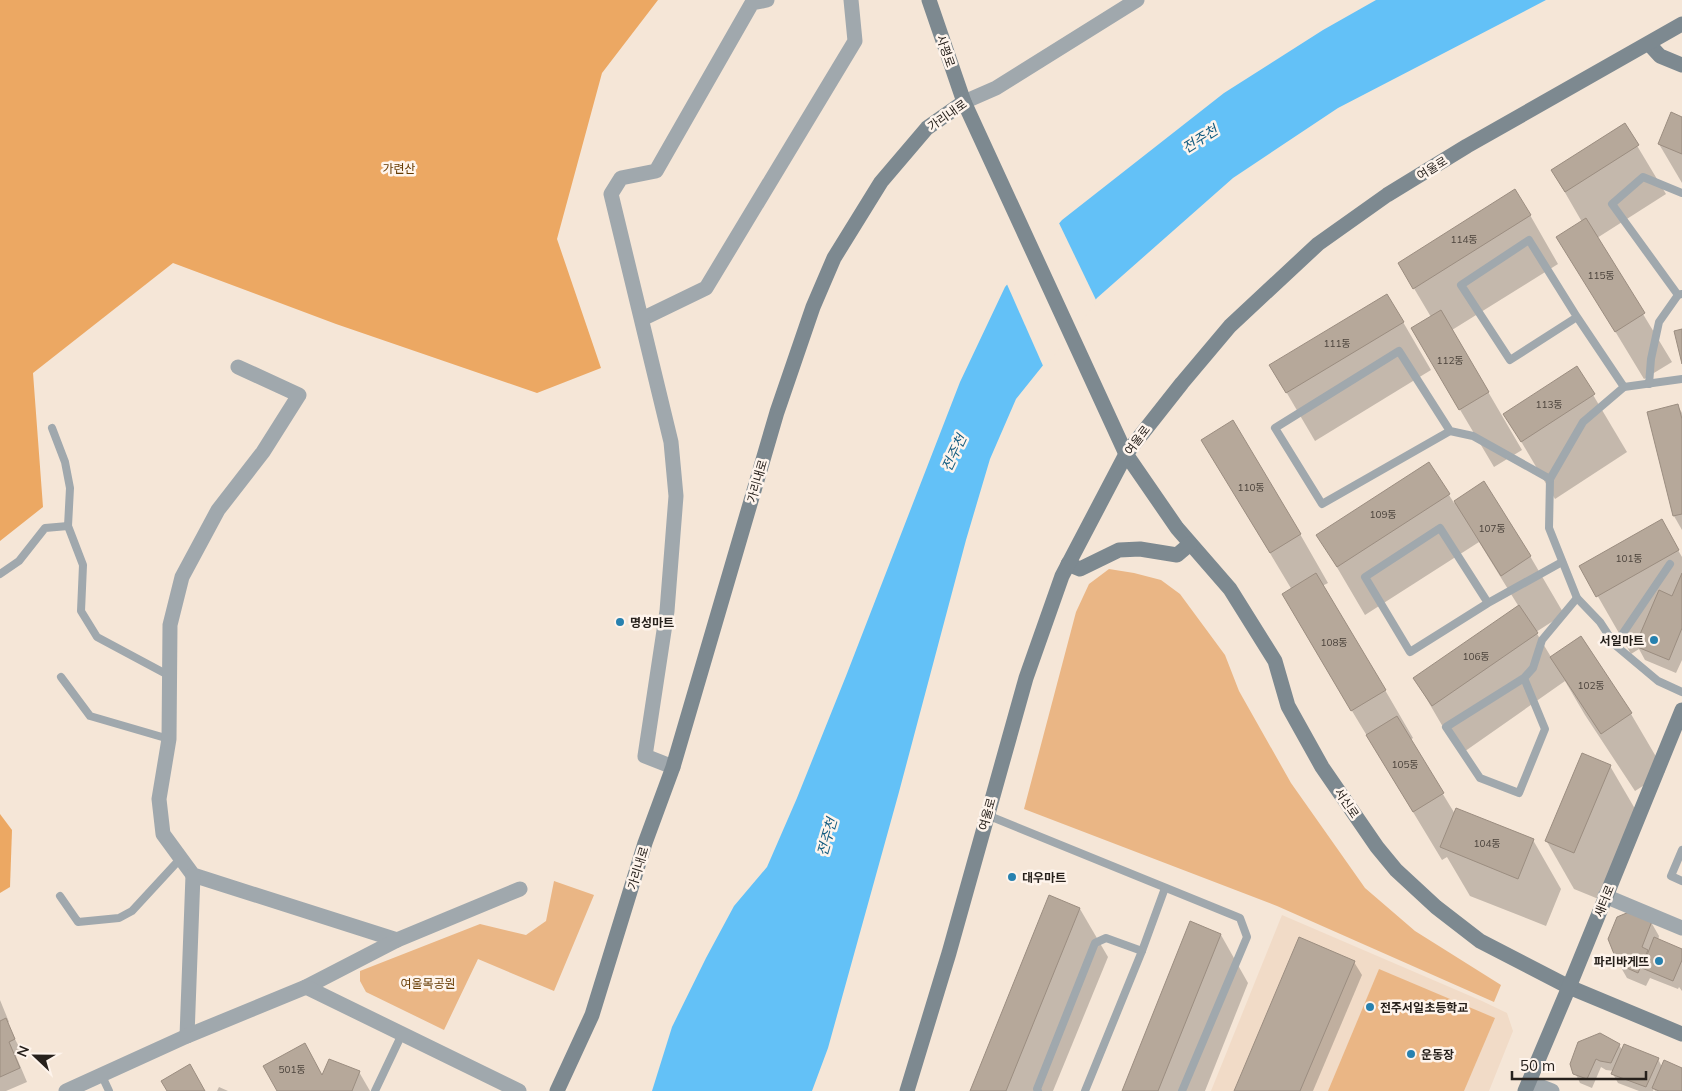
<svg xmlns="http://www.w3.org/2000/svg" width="1682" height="1091" viewBox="0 0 1682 1091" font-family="Mulish,'Noto Sans KR',sans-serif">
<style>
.built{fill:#f1dbc7}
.green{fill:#eab685}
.forest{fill:#eca863}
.water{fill:#63c1f7}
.pier{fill:#f5e6d7}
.shadow{fill:#0003}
.building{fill:#b6a89a;stroke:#9b8d80}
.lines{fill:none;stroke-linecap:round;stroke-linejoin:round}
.lane{stroke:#a0a8ad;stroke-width:8}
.street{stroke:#a0a8ad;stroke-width:15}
.secondary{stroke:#7d8990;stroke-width:15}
.poi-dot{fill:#2781af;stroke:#fef4ec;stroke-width:2}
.labels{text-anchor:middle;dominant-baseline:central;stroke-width:5;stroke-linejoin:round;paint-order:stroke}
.number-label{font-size:10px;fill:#4b433c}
.street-label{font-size:12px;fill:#27211c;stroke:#fef4ec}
.park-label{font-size:12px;fill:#663a00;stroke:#fef4ec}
.poi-label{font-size:12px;font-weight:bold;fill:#27211c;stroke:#fef4ec;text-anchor:start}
.water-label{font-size:14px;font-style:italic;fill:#135c80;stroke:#fef4ec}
</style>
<rect width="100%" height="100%" fill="#f5e6d7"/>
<polygon class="built" points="1282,915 1482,1001 1507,1013 1513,1031 1489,1091 1211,1091"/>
<g class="green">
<polygon points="1109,569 1134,573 1161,580 1180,594 1225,655 1239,691 1291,783 1365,888 1415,931 1501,985 1494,1002 1277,906 1024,809 1076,612 1089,584"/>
<polygon points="554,881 594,895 554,991 478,959 444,1030 366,992 360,981 360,971 480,924 526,935 546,921"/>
<polygon points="1379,969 1495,1018 1464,1091 1328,1091"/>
</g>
<g class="forest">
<polygon points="0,0 658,0 602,73 557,239 601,368 537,393 336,324 173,263 33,373 43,507 0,541"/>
<polygon points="0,814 12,830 10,887 0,893"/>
</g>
<polygon class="water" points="1376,0 1546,0 1338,108 1233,178 1097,298 1016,399 990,459 966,540 899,792 828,1048 812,1091 652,1091 672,1027 706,958 734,906 767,867 797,798 846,676 960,382 1005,287 1062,220 1224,93 1323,30"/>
<polygon class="pier" points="1058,221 1097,302 1044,368 1006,282"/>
<g class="shadow">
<polygon points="1682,118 1682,183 1659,144"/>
<polygon points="1624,124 1666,194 1597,238 1672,362 1644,379 1558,237 1582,222 1552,170"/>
<polygon points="1530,215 1558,264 1452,330 1522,450 1494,467 1446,386 1431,317 1399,263"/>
<polygon points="1403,322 1431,370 1315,441 1271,366"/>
<polygon points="1577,368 1627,452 1555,499 1505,414"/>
<polygon points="1678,406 1682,413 1682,530 1674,516"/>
<polygon points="1429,463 1454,503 1484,483 1530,556 1564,614 1536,632 1551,657 1581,637 1631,714 1665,772 1635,791 1585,715 1565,681 1461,754 1443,727 1415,679 1519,607 1479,542 1365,615 1318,535"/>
<polygon points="1231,488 1300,534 1328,583 1322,586 1385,690 1413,738 1410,740 1455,814 1533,840 1561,889 1546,926 1470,896 1447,857 1442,860 1311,643 1292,590"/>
<polygon points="1661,521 1682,557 1682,660 1676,673 1645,660 1639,649 1631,654 1581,567"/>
<polygon points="1610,766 1638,814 1601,900 1574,889 1546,840"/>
<polygon points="1080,909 1108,957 1053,1091 972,1091"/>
<polygon points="1651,922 1659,936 1658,940 1682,950 1682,991 1679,987 1678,989 1650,978 1646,986 1627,978 1619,964"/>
<polygon points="1221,935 1248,983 1205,1091 1123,1091"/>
<polygon points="1354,962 1362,975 1313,1091 1236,1091"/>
<polygon points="0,1000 9,1022 7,1023 22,1053 16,1056 27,1082 6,1091 0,1091"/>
<polygon points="1619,1045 1623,1051 1658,1059 1662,1067 1682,1069 1682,1091 1655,1091 1654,1089 1653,1091 1639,1091 1618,1083 1613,1074 1614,1071 1606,1070 1601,1067 1592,1088 1580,1083 1571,1064"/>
<polygon points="359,1072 370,1091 279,1091 323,1077"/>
<polygon points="219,1087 228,1091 217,1091"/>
</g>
<g class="building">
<polygon points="1671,112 1682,117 1682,154 1658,144"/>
<polygon points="1625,123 1639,145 1565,192 1551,170"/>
<polygon points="1515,189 1531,215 1413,289 1398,263"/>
<polygon points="1586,218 1645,313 1615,332 1556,237"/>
<polygon points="1387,294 1404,322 1286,393 1269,365"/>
<polygon points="1441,310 1489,392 1459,410 1411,328"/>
<polygon points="1682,329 1682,364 1674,331"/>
<polygon points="1577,366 1595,394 1521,442 1503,414"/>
<polygon points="1678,404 1682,419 1682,514 1673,516 1647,412"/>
<polygon points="1233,420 1301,534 1270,553 1201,440"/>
<polygon points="1429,462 1450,494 1337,567 1316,535"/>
<polygon points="1484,481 1531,556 1501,576 1454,501"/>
<polygon points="1662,519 1679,550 1596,597 1579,566"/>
<polygon points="1316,573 1386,690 1351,711 1282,594"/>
<polygon points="1682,573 1682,628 1669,660 1635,646 1659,590 1672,596"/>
<polygon points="1519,605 1538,633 1432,706 1413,678"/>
<polygon points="1581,636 1632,713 1601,734 1550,657"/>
<polygon points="1397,716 1444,793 1413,812 1366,735"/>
<polygon points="1582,753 1611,765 1574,853 1545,841"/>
<polygon points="1456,808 1534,839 1518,879 1440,847"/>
<polygon points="1049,895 1080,908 1006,1091 970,1091"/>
<polygon points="1629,912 1652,921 1642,947 1648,950 1638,973 1618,964 1608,939 1617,917"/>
<polygon points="1190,921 1221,934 1158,1091 1122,1091"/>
<polygon points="1299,937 1355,961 1300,1091 1234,1091"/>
<polygon points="1654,937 1682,949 1682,960 1673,981 1642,968"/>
<polygon points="6,1018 15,1039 9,1042 20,1068 0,1077 0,1021"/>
<polygon points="1600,1033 1620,1044 1611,1063 1600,1061 1596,1059 1587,1079 1573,1074 1570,1064 1578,1042"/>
<polygon points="305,1043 322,1075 329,1059 360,1071 352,1091 277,1091 263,1066"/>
<polygon points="1624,1044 1659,1058 1646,1087 1611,1074"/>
<polygon points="1664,1060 1682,1068 1682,1091 1659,1091 1652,1088"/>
<polygon points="190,1064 205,1091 167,1091 161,1081"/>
</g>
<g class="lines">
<g class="lane">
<polyline points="1678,295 1612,204 1643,177 1682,193"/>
<polyline points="1577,317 1510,360 1461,285 1529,240 1577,317 1624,387"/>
<polyline points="1682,379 1624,387 1583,422 1550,479 1549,528 1577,598 1600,622 1615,645 1658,681 1682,692"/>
<polyline points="1649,384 1651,359 1659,322 1678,295 1682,294"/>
<polyline points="52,428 65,462 70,488 68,526 83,565 81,611 97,637 168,675"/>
<polyline points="1450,431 1322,504 1275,428 1399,351 1450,431 1473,436 1550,479"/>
<polyline points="0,574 19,561 45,528 68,526"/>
<polyline points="1488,603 1440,528 1365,577 1410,652 1488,603 1562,562"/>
<polyline points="1615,645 1670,564"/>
<polyline points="61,677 90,716 169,739"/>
<polyline points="1524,678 1545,729 1519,793 1480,778 1446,727 1524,678 1533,668 1542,640 1577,598"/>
<polyline points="987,815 1240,918 1247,937 1182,1091"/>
<polyline points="1682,850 1671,876 1682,881"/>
<polyline points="60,896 78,922 119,918 132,911 180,859"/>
<polyline points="102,1076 109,1091"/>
<polyline points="375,1091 402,1034"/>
<polyline points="1038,1091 1037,1089 1095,943 1106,938 1142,951"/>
<polyline points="1085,1091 1142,951 1165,888"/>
</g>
<g class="street">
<polyline points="964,102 996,88 1137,0"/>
<polyline points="642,319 706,288 855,41 851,0"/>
<polyline points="238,367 299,395 263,452 218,510 182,577 170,625 169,739 159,799 163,834 193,875 397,940"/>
<polyline points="673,767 645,756 667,611 676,496 671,442 611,194 621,178 656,171 752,3 767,0"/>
<polyline points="1605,896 1682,928"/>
<polyline points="306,987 397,940 520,889"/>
<polyline points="187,1036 193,875"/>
<polyline points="1529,1082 1552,1091"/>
<polyline points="66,1091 187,1036 306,987 519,1091"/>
</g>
<g class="secondary">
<polyline points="929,0 964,102 1126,454 1177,528 1230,589 1275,661 1288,706 1322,767 1377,847 1396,870 1436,907 1480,941 1569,987 1682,1034"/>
<polyline points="1649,44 1660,56 1682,65"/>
<polyline points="1068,564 1080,569 1119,550 1140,549 1177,555 1190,544"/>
<polyline points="557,1091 592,1015 645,843 673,767 777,412 813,307 834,258 881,182 927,128 964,102"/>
<polyline points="907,1091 949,953 1026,678 1062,576 1126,454 1182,383 1230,326 1318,244 1387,195 1467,146 1682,24"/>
<polyline points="1525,1091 1569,987 1682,710"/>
</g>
</g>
<g class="poi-dot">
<circle cx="620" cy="622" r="5"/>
<circle cx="1654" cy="640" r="5"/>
<circle cx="1012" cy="877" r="5"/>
<circle cx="1659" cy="961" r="5"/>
<circle cx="1370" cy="1007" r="5"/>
<circle cx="1411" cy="1054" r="5"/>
</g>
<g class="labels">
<g class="number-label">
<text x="1464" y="239">114동</text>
<text x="1601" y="275">115동</text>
<text x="1337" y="343">111동</text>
<text x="1450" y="360">112동</text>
<text x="1549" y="404">113동</text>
<text x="1251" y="487">110동</text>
<text x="1383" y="514">109동</text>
<text x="1492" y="528">107동</text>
<text x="1629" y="558">101동</text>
<text x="1334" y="642">108동</text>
<text x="1476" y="656">106동</text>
<text x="1591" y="685">102동</text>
<text x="1405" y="764">105동</text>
<text x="1487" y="843">104동</text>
<text x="292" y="1069">501동</text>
</g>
<g class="street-label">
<text transform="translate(946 51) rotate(71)">사평로</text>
<text transform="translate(947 115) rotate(-35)">가리내로</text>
<text transform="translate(1432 168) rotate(-32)">여울로</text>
<text transform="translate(1137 440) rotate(-53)">여울로</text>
<text transform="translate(757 481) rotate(-74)">가리내로</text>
<text transform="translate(1347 803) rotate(56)">서신로</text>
<text transform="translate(987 814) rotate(-74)">여울로</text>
<text transform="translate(638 868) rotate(-73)">가리내로</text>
<text transform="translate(1604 901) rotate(-68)">새터로</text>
</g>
<g class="park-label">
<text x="399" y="168">가련산</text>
<text x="428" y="983">여울목공원</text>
</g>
<g class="poi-label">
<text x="630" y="622">명성마트</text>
<text x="1644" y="640" text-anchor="end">서일마트</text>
<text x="1022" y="877">대우마트</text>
<text x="1649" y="961" text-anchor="end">파리바게뜨</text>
<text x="1380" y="1007">전주서일초등학교</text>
<text x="1421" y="1054">운동장</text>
</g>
<g class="water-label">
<text transform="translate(1200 139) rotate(-32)">전주천</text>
<text transform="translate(954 453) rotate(-65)">전주천</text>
<text transform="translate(827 837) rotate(-74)">전주천</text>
</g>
</g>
<g transform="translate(35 1056) rotate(292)" stroke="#fef4ec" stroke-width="4" paint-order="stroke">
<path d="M0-4L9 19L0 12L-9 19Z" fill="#27211c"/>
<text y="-8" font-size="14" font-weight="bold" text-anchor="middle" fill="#27211c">N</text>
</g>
<path d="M1512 1071v8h134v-8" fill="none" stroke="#27211c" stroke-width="2.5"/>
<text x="1520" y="1071" font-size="15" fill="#27211c" stroke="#fef4ec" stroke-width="4" paint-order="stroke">50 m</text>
</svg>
